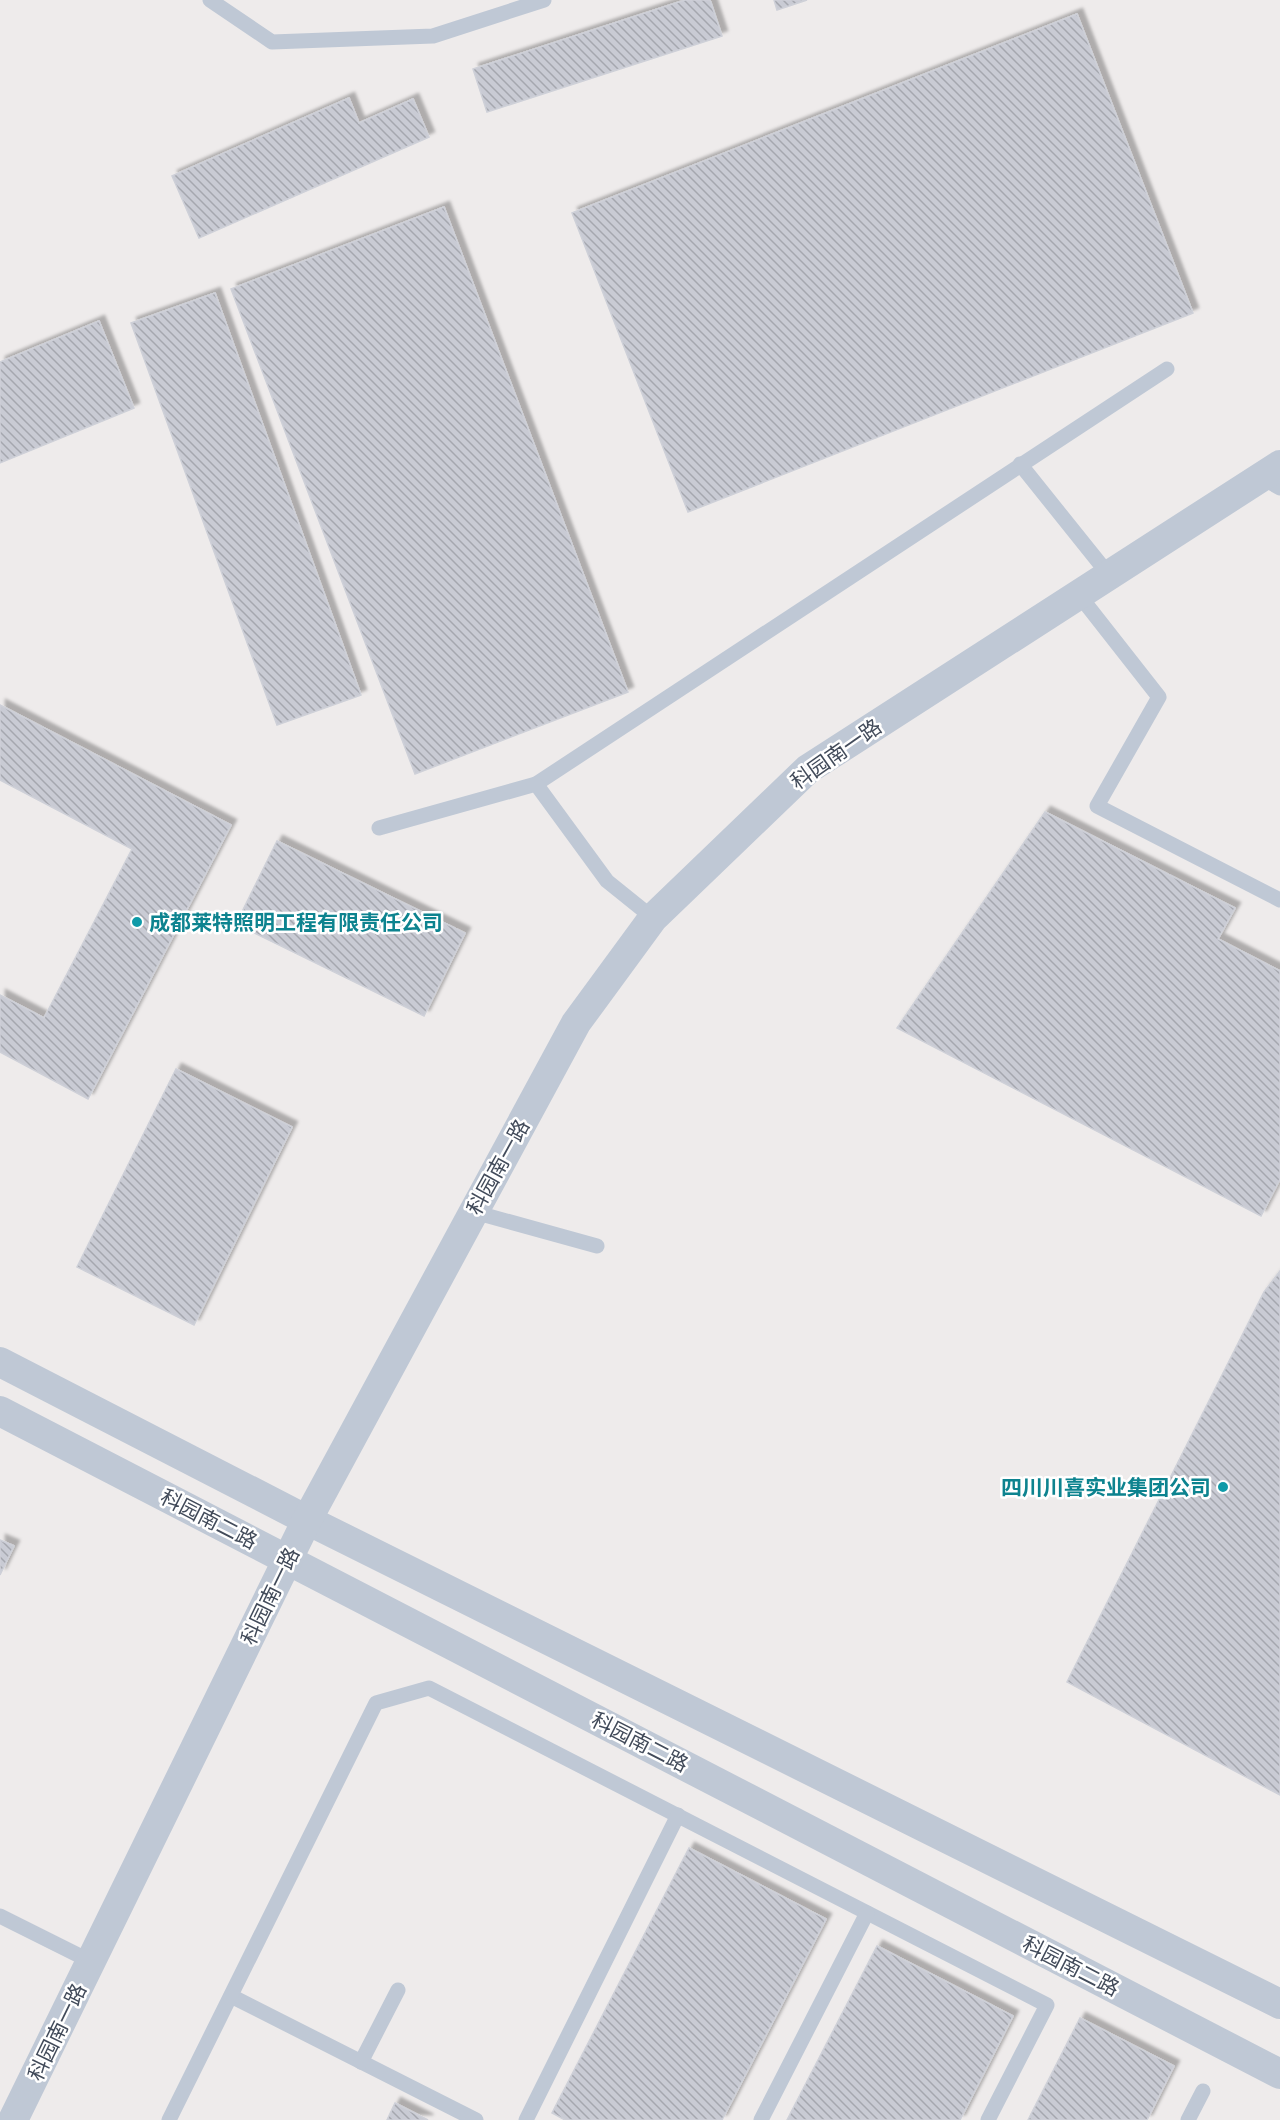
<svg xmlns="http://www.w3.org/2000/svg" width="1280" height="2120" viewBox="0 0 1280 2120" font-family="'PT Sans','Noto Sans SC',sans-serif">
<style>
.building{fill:url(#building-back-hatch);stroke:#ced0d8;stroke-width:1.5;filter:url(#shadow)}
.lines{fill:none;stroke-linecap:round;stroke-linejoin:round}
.lane{stroke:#bfc8d5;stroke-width:15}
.street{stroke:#bfc8d5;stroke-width:30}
.culture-dot{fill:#0f9aa8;stroke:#fff;stroke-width:2}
.labels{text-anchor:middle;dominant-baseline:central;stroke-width:5;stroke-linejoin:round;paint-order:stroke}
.street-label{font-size:21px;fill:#424b5a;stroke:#fff}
.culture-label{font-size:21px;font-weight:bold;fill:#0d838f;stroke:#fff;text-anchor:start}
</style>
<defs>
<pattern id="building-back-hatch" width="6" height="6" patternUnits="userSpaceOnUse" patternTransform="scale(1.5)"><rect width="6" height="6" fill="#c9cbd4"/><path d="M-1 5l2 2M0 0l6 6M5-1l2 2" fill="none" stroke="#a5a7af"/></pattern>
<filter id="shadow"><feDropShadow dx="5.5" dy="-5.5" stdDeviation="1.5" flood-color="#0004"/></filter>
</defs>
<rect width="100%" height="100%" fill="#eeebeb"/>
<g class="building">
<polygon points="685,0 710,0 722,36 487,112 473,69"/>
<polygon points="774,0 807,0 777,10"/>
<polygon points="1077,14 1193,313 688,512 572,213"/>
<polygon points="349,98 359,123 413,99 429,137 199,238 172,176"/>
<polygon points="444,207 628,692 415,774 231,289"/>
<polygon points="215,293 361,695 277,725 131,323"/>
<polygon points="99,321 134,408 0,463 0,362"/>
<polygon points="0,705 231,825 88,1099 0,1052 0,995 44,1018 132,849 0,780"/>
<polygon points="1045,812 1235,908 1218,939 1280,971 1280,1179 1261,1216 897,1028"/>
<polygon points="277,841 465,933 424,1016 236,924"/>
<polygon points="176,1069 292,1127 194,1325 77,1267"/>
<polygon points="1280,1271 1280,1795 1067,1682 1264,1292"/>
<polygon points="0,1540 14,1546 0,1575"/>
<polygon points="689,1848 826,1919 722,2120 565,2120 552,2113"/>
<polygon points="877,1946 1013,2016 960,2120 787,2120"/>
<polygon points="1080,2018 1174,2066 1147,2120 1028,2120"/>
<polygon points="395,2103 428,2120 387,2120"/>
</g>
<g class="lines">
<g class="lane">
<polyline points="210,0 272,42 433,36 544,0"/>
<polyline points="1020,464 1109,575"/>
<polyline points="1261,477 1280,488"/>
<polyline points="1079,595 1159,697 1097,806 1280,900"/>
<polyline points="536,784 1167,369"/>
<polyline points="379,828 536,784 607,881 653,918"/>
<polyline points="474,1212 597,1246"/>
<polyline points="0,1916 92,1962"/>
<polyline points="231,1996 476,2120"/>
<polyline points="361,2062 398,1990"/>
<polyline points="169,2120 376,1703 429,1688 1047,2005 988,2120"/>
<polyline points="526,2120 678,1815"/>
<polyline points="761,2120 867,1913"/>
<polyline points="1188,2120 1203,2091"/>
</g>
<g class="street">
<polyline points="0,1362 307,1520 1280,2004"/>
<polyline points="0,1411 1280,2074"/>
<polyline points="13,2120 307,1520 576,1023 653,918 808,769 1280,465"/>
</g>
</g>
<g class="culture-dot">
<circle cx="137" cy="922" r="6"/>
<circle cx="1223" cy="1487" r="6"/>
</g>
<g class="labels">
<g class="street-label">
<text transform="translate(836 754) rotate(-35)">科园南一路</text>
<text transform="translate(498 1167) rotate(-61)">科园南一路</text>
<text transform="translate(209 1519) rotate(27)">科园南二路</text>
<text transform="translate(270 1596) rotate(-64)">科园南一路</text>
<text transform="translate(640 1742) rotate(27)">科园南二路</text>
<text transform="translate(1071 1966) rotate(27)">科园南二路</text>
<text transform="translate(57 2032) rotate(-64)">科园南一路</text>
</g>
<g class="culture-label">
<text x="149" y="922">成都莱特照明工程有限责任公司</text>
<text x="1211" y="1487" text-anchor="end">四川川喜实业集团公司</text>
</g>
</g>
</svg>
